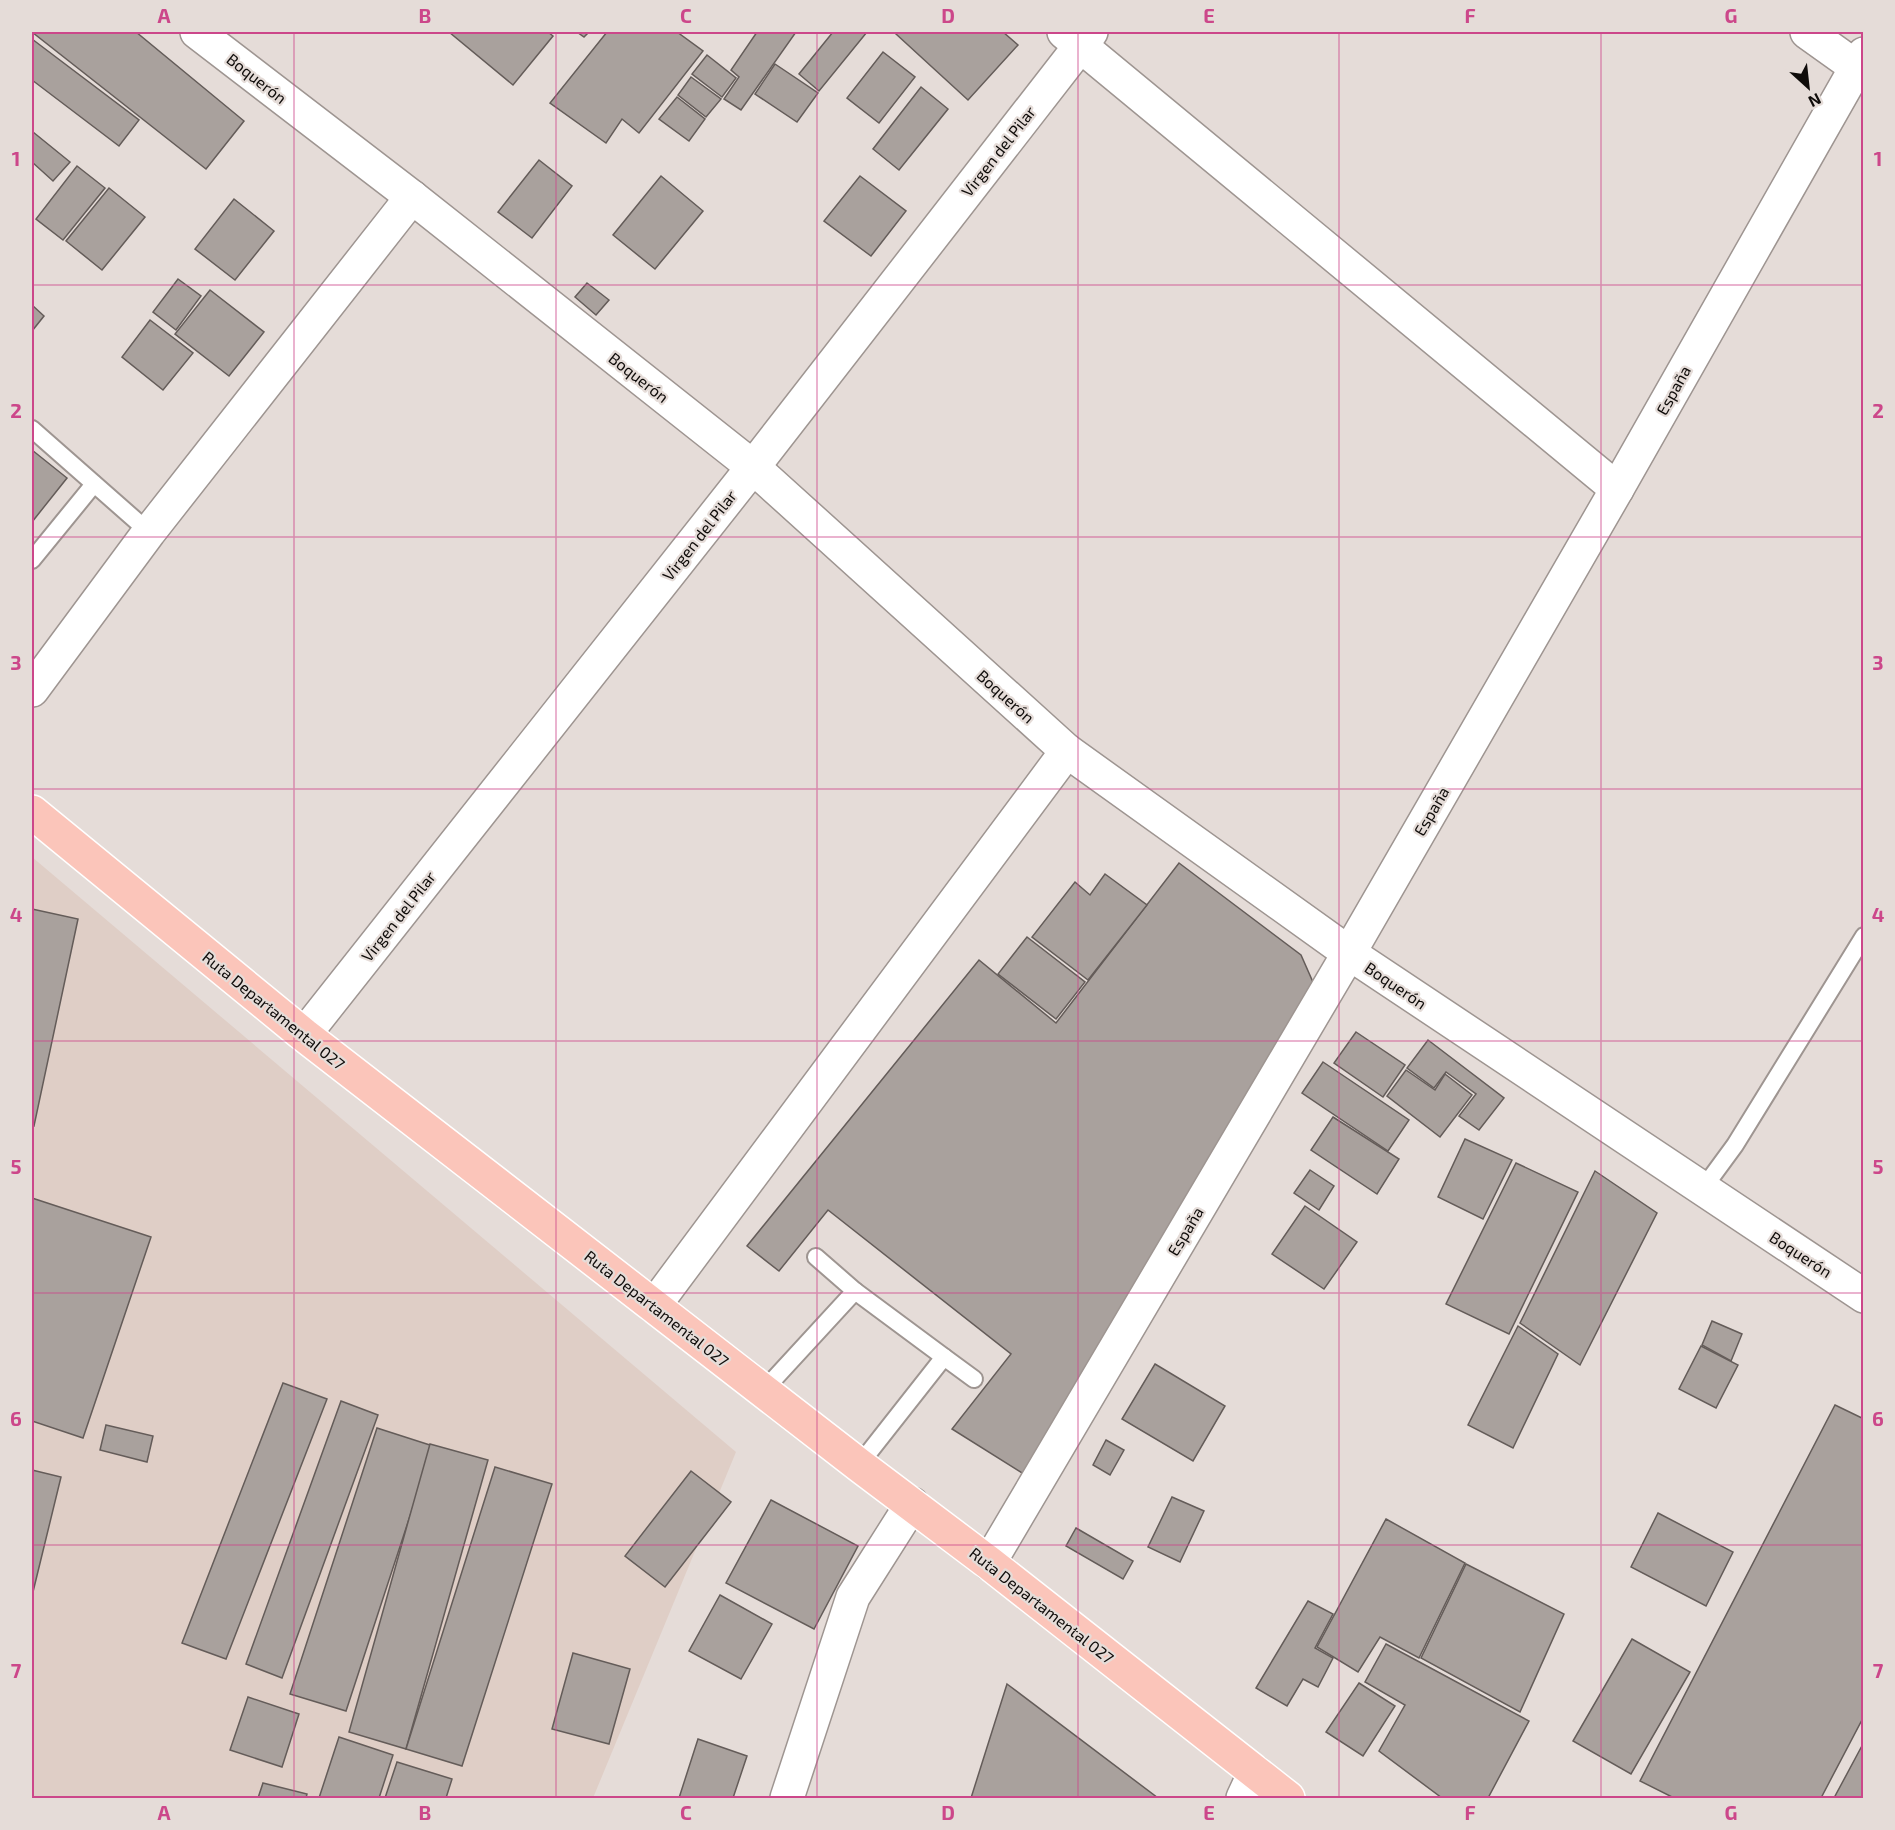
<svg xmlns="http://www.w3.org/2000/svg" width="1895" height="1830" viewBox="0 0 1895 1830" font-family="'Exo 2',sans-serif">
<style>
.built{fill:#dfcec6}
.building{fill:#a9a19d;stroke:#645c59;stroke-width:1.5}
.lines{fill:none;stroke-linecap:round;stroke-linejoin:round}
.service-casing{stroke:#9e9591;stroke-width:20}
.minor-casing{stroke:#9e9591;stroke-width:36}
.tertiary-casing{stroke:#9e9591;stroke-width:36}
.primary-casing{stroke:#fff;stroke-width:36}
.service{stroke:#fff;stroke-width:16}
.minor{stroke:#fff;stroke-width:33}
.tertiary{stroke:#fff;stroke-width:33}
.primary{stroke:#fbc5ba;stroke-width:33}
.grid{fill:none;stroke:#cc478a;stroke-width:1.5;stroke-opacity:0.55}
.labels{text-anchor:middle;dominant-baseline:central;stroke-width:4.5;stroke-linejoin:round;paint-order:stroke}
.street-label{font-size:16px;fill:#0f0c0a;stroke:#e5dcd8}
.neatline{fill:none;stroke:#cc478a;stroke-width:2}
.grid-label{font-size:20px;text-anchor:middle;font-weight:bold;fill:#cc478a}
</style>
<rect width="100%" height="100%" fill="#e5dcd8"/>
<polygon class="built" points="32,857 736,1452 593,1798 32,1798"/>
<g class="building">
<polygon points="32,32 136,32 244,121 206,169"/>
<polygon points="449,32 548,32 553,36 513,85"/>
<polygon points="577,32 589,32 584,37"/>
<polygon points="607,32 677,32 703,51 639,133 622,119 606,143 550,103"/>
<polygon points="757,32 796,32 741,110 724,99 739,77 731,70"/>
<polygon points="833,32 867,32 819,91 799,74"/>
<polygon points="898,32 1003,32 1018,45 968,100 896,34"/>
<polygon points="32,39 139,120 119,146 32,80"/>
<polygon points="883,52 915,77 879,123 847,98"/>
<polygon points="707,55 736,78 722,97 692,74"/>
<polygon points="775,64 818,93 797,122 755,94"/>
<polygon points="691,77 721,99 706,117 678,95"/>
<polygon points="921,87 948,109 899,170 873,149"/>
<polygon points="677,97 705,119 689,141 659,119"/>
<polygon points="33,132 70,162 53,181 32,162 32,134"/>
<polygon points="539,160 572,186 532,238 498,212"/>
<polygon points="77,166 105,188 63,240 36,219"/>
<polygon points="661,176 703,211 655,269 613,235"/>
<polygon points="860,176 906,211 871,256 824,221"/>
<polygon points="109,188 145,217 102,270 66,241"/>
<polygon points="234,199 274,231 235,280 195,249"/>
<polygon points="178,279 201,296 176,330 153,312"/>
<polygon points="587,283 609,300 596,315 575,297"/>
<polygon points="210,290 264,332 229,376 175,334"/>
<polygon points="32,305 44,316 32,331"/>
<polygon points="150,320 193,353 163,390 122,357"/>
<polygon points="32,450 67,478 32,522"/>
<polygon points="1179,863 1301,955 1316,989 1030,1478 952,1429 1011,1354 828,1210 779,1271 747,1246 979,960 1056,1023"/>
<polygon points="1105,874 1147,905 1088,980 1032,937 1075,882 1090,895"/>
<polygon points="32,909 78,919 34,1126 32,1125"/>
<polygon points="1027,937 1085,982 1056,1019 998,974"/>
<polygon points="1356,1032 1405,1065 1383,1097 1334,1063"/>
<polygon points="1428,1040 1504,1098 1479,1130 1459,1116 1476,1094 1446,1072 1434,1088 1407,1068"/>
<polygon points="1323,1062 1409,1120 1388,1151 1302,1093"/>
<polygon points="1406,1070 1435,1090 1445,1074 1472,1095 1440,1137 1387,1096"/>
<polygon points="1333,1117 1399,1159 1377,1194 1311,1150"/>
<polygon points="1465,1139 1512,1160 1483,1219 1438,1197"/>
<polygon points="1516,1163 1578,1192 1509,1334 1446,1304"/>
<polygon points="1310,1170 1334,1186 1319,1210 1294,1193"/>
<polygon points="1595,1171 1657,1213 1580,1365 1520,1323"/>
<polygon points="32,1198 151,1237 83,1438 32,1421"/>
<polygon points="1305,1206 1357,1242 1324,1289 1272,1254"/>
<polygon points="1712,1321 1742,1334 1731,1361 1702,1345"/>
<polygon points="1518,1326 1558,1354 1513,1448 1468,1425"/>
<polygon points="1701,1346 1738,1365 1716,1408 1679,1389"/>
<polygon points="1155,1364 1225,1406 1193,1461 1122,1419"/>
<polygon points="283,1383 327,1399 226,1659 182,1643"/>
<polygon points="341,1401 378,1415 282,1678 246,1664"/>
<polygon points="1835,1405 1864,1419 1864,1716 1821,1798 1674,1798 1640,1781"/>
<polygon points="106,1425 153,1436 147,1462 100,1450"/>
<polygon points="377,1428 433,1446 346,1711 290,1694"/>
<polygon points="1106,1440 1124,1450 1110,1475 1093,1465"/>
<polygon points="430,1444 488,1460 406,1749 349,1732"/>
<polygon points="495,1467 552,1484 462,1766 406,1749"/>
<polygon points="32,1470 61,1477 32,1596"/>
<polygon points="691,1471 731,1502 665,1587 625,1556"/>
<polygon points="1172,1497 1204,1511 1180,1562 1148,1547"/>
<polygon points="771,1500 858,1546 814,1629 726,1583"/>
<polygon points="1658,1513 1733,1552 1706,1606 1631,1567"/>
<polygon points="1386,1519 1465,1563 1419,1658 1380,1637 1358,1672 1317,1647"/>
<polygon points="1076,1528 1133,1561 1123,1579 1066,1546"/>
<polygon points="1466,1564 1564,1614 1520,1712 1421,1658"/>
<polygon points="720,1595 772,1624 741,1679 689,1651"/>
<polygon points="1308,1601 1333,1614 1315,1648 1333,1658 1318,1687 1303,1679 1287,1706 1256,1688"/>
<polygon points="1632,1639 1690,1672 1631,1774 1573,1741"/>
<polygon points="1386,1644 1529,1721 1488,1798 1442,1798 1379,1751 1405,1705 1365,1682"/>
<polygon points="573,1653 630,1669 609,1744 552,1729"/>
<polygon points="1359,1683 1395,1706 1363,1756 1326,1732"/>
<polygon points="1007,1684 1158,1798 971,1798"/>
<polygon points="248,1697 299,1714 282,1767 230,1750"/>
<polygon points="339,1737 393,1755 379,1798 319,1798"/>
<polygon points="698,1739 747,1756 733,1798 679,1798"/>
<polygon points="1864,1742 1864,1798 1834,1798"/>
<polygon points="397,1762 452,1779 446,1798 385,1798"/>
<polygon points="263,1783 307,1794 306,1798 258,1798"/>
</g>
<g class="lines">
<defs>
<g id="service">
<polyline points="32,429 149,532"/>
<polyline points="32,560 94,484"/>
<polyline points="1702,1190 1735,1145 1864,936"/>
<polyline points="855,1291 944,1357"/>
<polyline points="763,1391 855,1291 816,1257"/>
<polyline points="859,1465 944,1357 974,1379"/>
</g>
<g id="minor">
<polyline points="1064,32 1617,489"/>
<polyline points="1807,32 1856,67"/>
<polyline points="32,690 149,532 412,197"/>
<polyline points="304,1035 753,467 1091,32"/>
<polyline points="654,1306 1067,751"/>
<polyline points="989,1563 1349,953 1617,489 1864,54"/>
<polyline points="787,1798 853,1597 912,1504"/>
<polyline points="1243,1798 1255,1772"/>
</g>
<polyline id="tertiary" points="197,32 412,197 753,467 1067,751 1349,953 1864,1296"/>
<polyline id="primary" points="32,812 304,1035 859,1465 989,1563 1288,1798"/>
</defs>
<use href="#service" class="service-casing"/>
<use href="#minor" class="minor-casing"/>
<use href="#tertiary" class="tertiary-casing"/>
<use href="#primary" class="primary-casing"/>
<use href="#service" class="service"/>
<use href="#minor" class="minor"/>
<use href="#tertiary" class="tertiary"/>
<use href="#primary" class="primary"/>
</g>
<path class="grid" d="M294,32V1798M556,32V1798M817,32V1798M1078,32V1798M1339,32V1798M1601,32V1798M32,285H1864M32,537H1864M32,789H1864M32,1041H1864M32,1293H1864M32,1545H1864"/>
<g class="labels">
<g class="street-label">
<text transform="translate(257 78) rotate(38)">Boquerón</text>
<text transform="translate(998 151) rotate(-52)">Virgen del Pilar</text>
<text transform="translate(639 377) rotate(38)">Boquerón</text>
<text transform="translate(1673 390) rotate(-61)">España</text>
<text transform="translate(699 535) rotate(-52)">Virgen del Pilar</text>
<text transform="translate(1006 696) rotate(42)">Boquerón</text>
<text transform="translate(1431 811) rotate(-60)">España</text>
<text transform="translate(398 916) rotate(-52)">Virgen del Pilar</text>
<text transform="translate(1396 985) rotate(34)">Boquerón</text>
<text transform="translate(274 1010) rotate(39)">Ruta Departamental 027</text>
<text transform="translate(1185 1231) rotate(-59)">España</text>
<text transform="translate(1801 1254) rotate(33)">Boquerón</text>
<text transform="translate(657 1308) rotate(38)">Ruta Departamental 027</text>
<text transform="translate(1042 1605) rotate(38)">Ruta Departamental 027</text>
</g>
</g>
<rect width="1895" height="1830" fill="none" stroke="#e5dcd8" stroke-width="66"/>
<g transform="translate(1808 87) rotate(153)" stroke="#e5dcd8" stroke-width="4.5" paint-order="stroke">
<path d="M0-4.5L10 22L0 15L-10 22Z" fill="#0f0c0a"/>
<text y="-9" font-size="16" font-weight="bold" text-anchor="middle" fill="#0f0c0a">N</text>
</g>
<rect x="33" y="33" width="1829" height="1764" class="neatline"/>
<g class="grid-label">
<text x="164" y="23">A</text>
<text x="425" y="23">B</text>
<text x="686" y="23">C</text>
<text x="948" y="23">D</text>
<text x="1209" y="23">E</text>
<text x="1470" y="23">F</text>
<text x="1731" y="23">G</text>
<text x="16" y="166">1</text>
<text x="1878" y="166">1</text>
<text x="16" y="418">2</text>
<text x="1878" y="418">2</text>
<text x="16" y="670">3</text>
<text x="1878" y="670">3</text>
<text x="16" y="922">4</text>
<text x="1878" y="922">4</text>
<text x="16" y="1174">5</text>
<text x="1878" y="1174">5</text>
<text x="16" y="1426">6</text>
<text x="1878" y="1426">6</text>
<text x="16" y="1678">7</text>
<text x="1878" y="1678">7</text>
<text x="164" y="1820">A</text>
<text x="425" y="1820">B</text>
<text x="686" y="1820">C</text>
<text x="948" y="1820">D</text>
<text x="1209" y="1820">E</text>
<text x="1470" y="1820">F</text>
<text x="1731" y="1820">G</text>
</g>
</svg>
